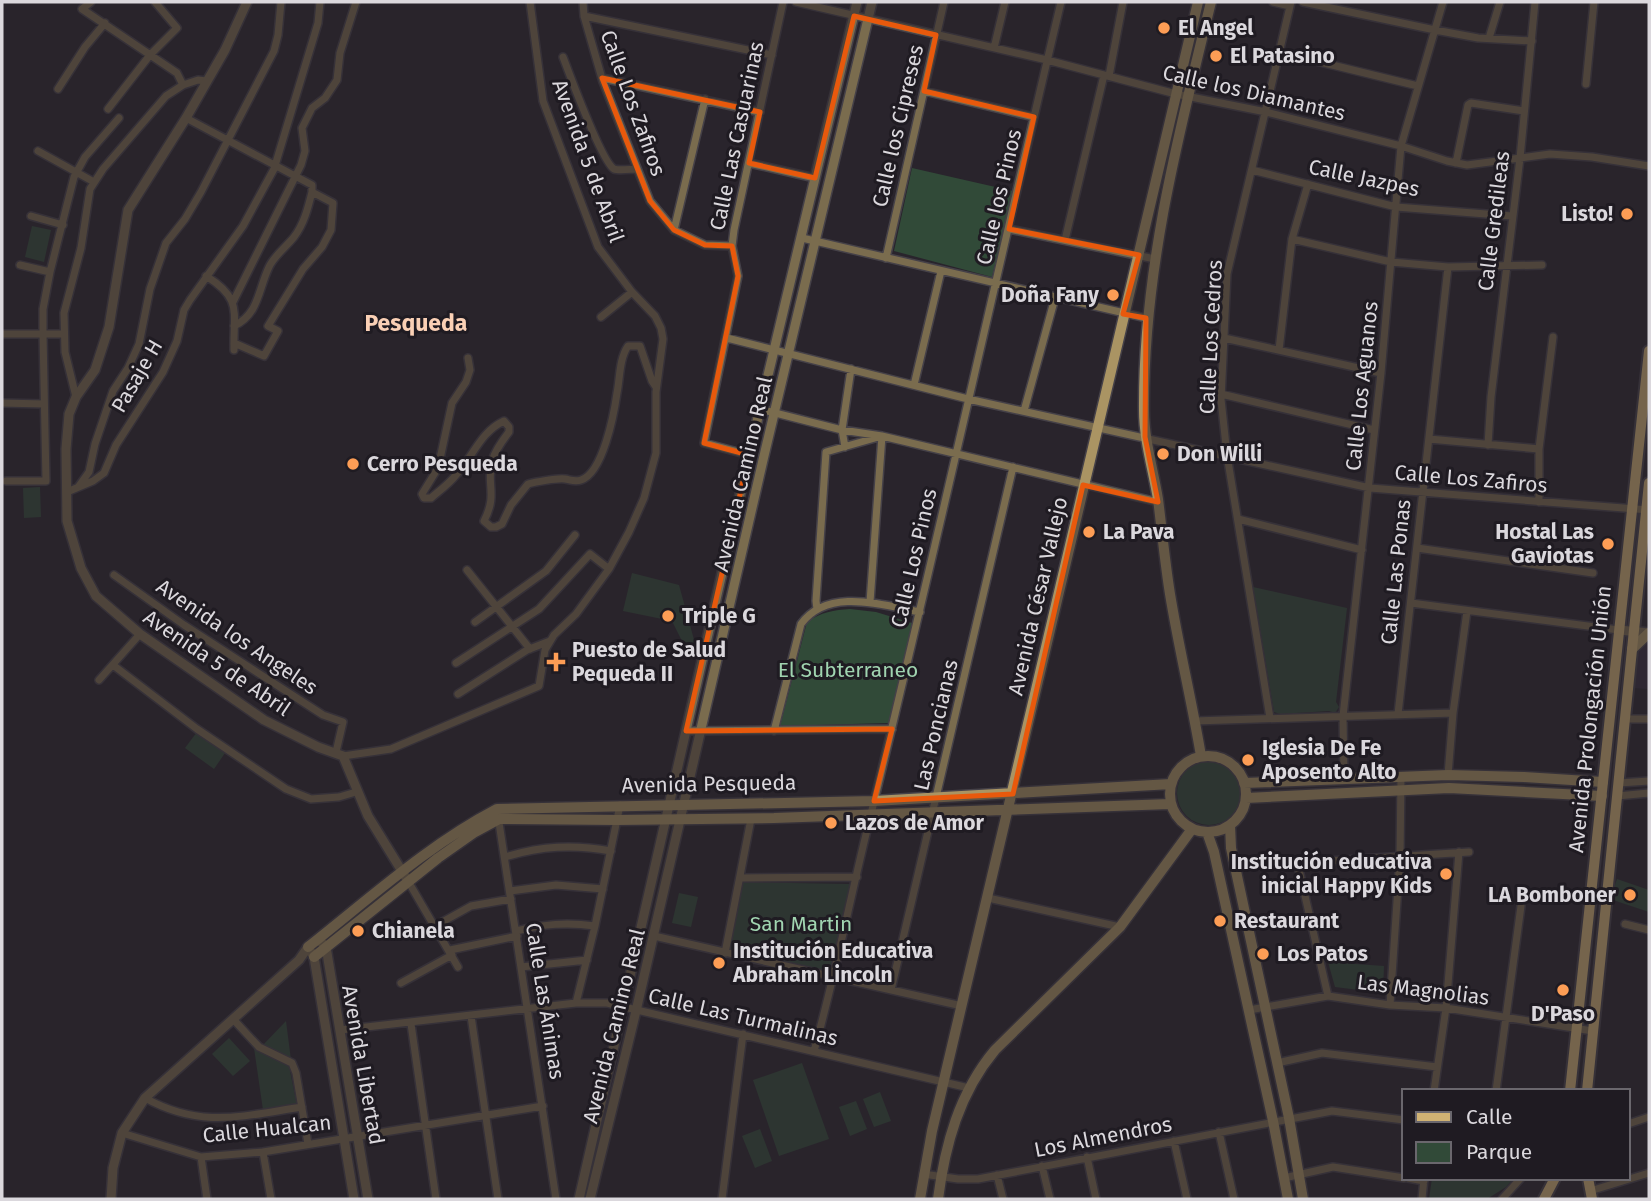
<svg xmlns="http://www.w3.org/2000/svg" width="1651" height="1201" viewBox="0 0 1651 1201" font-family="'Fira Sans',sans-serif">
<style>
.built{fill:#342c3a}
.green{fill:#314a38}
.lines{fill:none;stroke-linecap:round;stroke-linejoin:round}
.minor-casing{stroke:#454148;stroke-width:10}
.tertiary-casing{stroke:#454148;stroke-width:12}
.secondary-casing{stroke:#454148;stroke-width:13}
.primary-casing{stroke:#454148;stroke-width:14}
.minor{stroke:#7a6c4e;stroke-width:7}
.tertiary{stroke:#7a6c4e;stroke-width:9}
.secondary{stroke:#aa9463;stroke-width:10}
.primary{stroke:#d0b273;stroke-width:10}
.marked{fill:none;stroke:#e8590c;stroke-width:5;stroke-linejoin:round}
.poi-dot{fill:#fd9d55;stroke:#1f1b22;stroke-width:2.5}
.labels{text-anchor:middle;stroke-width:6;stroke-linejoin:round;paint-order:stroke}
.poi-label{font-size:21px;font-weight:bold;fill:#dbd8dd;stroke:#1f1b22;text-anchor:start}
.street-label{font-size:21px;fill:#dbd8dd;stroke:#1f1b22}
.park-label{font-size:21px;fill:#a0d4b0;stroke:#1f1b22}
.neighbourhood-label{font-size:23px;font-weight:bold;fill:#fad0b5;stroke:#1f1b22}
</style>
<rect width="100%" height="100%" fill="#29242c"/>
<path class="built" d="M1649 642V689L1633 688 1636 653Z"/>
<path class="green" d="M912 168 1013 191 992 277 894 251Z
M32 226 51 230 44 262 25 257Z
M40 487 41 517 24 518 23 488Z
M632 573 679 585 696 647 692 650 685 647 672 621 623 611Z
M1253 587 1347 608 1336 702 1339 707 1335 713 1329 711 1280 714 1274 712Z
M850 609 876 612 912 623 889 723 780 726 807 622C821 612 834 610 850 609Z
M197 732 225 753 214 769 185 748Z
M1177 793a32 32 0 1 1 64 0a32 32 0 1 1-64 0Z
M1617 879 1649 890V912L1610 899Z
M741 882 849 884 851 889 833 968 830 971 729 949Z
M679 893 698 897 691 927 672 923Z
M1328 962 1384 966 1383 993 1335 987Z
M286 1021 291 1060 262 1046Z
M229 1038 250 1061 233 1076 212 1054Z
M254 1048 289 1066 297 1105 263 1110Z
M802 1063 829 1139 779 1156 753 1080Z
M880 1092 891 1121 874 1127 863 1099Z
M856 1101 867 1129 850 1136 839 1107Z
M760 1129 772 1161 755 1168 742 1136Z
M1432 1178H1514L1506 1187 1487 1199H1429Z"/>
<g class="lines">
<g class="minor-casing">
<path id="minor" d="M91 2 82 9 177 73 183 85
M583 2 584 16 603 82 650 201 674 230 705 245 732 246
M796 2 1047 60 1176 94 1266 112 1401 146 1447 161 1467 165 1550 154 1592 157 1649 166
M1273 2 1290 6
M1303 2 1435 30 1478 38 1532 41
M584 16 772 55
M1489 38 1500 2
M994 48 1005 2
M1279 52 1418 86
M563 57C569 73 602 162 614 169 619 171 631 169 636 169
M1109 76 1123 2
M602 78 760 112
M1586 84 1594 2
M58 89 85 47 105 23
M924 91 1034 117
M108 109 150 55 177 28 155 2
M186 118 312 185V192L333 203 331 230 322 247 303 269 268 326 278 331 264 356 234 343
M38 151 94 182
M749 163 815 178
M1456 163 1468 105 1471 103 1524 111
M1252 170 1396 207 1512 216
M31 216 63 225
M1009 229 1155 259
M674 230 705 99
M802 238 1146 318
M1292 239 1391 262 1448 267 1542 265
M1065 240 1104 75
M886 258 944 2
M20 265 50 272
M206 276C243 299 233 312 234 350
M233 302 301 165 305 151 302 128 312 108 325 98 337 80 340 53 356 2
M601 317 632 292
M234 326C259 314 258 290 269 267 274 256 286 247 294 237 304 224 308 208 312 192
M2 334H63
M727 338 968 399 1370 488 1649 510
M1224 338 1381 373
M1279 350 1292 239 1308 184
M468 358 470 370 466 382 452 403 438 468 422 494 424 498H431C439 491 449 484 456 475 473 457 480 432 504 421L509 427V432C502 441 495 451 492 461 486 485 498 494 484 521L491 527H496L502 524 511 505 528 484C535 482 557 478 565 479 571 480 575 482 581 480 603 473 614 414 617 393 620 379 619 359 628 346H640L652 381 656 387
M914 385 941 271
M1221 394 1374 430
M76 397 65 352 64 313 81 248 90 189 103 169 166 96 183 85 198 80 206 81
M2 403 44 404
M760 409 842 430 882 436 1158 502
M1024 411 1055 298
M1429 439 1539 449
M1488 445 1491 397 1520 158 1535 2
M845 447 842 430 851 369
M749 455 704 443 738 276 732 246 734 230 783 2
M6 481H46L43 334V309L50 272 74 177 85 157 119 118
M79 486 89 472 95 444 113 391 128 368 139 344 150 289 166 243 185 219 201 192 274 51 278 35 281 2
M67 492 93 481 104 473 116 445 163 372 177 341 184 310 190 300 243 226 274 169 318 23 320 2
M1539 502V449L1553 337
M1238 519 1362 550
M1417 548 1593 573
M467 570 530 649
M114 575 184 625 323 715 343 722 336 752
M1411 603 1619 630
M817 609 816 601 826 452 882 436 870 602
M475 622 546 571 575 535
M456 663 539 609 590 554 609 569
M113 665 197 729 286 789 311 799 339 797 356 792
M99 680 140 634
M458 694 527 650 550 641
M1398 714 1448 267
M1270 718 1227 455 1221 399 1227 274 1291 2
M1625 719H1649
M1194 721 1453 713
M686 731 892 729
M774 731 801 624C828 587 882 605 920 612
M343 756 391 749 539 686 545 650 554 635 576 614 609 569 629 532 644 498 656 453V392L663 339 661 328 655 316 632 292 598 247 543 101 530 2
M1448 775 1453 713 1467 611
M1344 779 1343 716 1381 373 1401 146 1443 2
M1619 783 1649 781
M1617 796 1649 793
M498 816 556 1199
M505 857C541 846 573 844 611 851
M1297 861 1328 996
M1235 867 1469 852
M740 878 857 877
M408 881 458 967
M510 891 556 885 603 889
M988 898 1120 927
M1625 924 1649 930
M435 926 471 906 511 899
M516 931C544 924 567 922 595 926
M654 936 962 1006
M450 950 517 936
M725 953 751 819
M521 967 587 960
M401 983 452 955
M891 990 1013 467
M576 1003 595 926 620 805
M1390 1005 1400 857 1401 777
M1249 1010 1328 996 1390 1005 1446 1008 1593 1031
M471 1016 498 1199
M233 1019 259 1047 292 1063 296 1073 308 1144
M411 1024 436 1199
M340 1030 576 1003H607L969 1088
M814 1051C836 973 851 893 871 814 937 544 997 272 1061 2
M1277 1063 1322 1053 1437 1067
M1434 1091 1446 1008 1459 852
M1496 1091 1521 906
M145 1098C201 1129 242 1116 302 1107
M1628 1124 1649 1117
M1219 1132 1234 1199
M122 1133 201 1157 263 1152 543 1106
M1174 1141 1187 1199
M263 1152 271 1199
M201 1157 207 1199
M1087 1157 1096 1199
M1042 1166 1050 1199
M923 1174 958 1179H978L1332 1111 1404 1120
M997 1175 1003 1199
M1284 1178 1333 1167 1404 1178
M1408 1178 1424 1181
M1590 1191 1649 1173
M722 1199 743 1034
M1422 1199 1424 1178
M1502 1199 1521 1178"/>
</g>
<g class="tertiary-casing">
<path id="tertiary" d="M247 2 225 50 186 118 128 210 109 327 95 370 76 397 69 414 66 449 67 521 81 568 96 596 140 634 264 720 318 747 343 756 368 816 408 881
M1619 630 1649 633
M322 943 326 947 368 1199
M111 1199 113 1168 122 1133 145 1098 299 960 308 947 314 957 354 1199
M579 1199 749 455 857 2
M590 1199 636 1011 763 460 872 2"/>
</g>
<g class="secondary-casing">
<path id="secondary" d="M1632 649 1649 633
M1170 794a38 38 0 1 1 76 0a38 38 0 1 1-76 0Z
M1201 756C1192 702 1179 649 1170 594 1165 563 1162 531 1158 499 1153 469 1144 440 1144 410 1143 271 1178 136 1211 2
M1244 783 1448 775 1524 777 1603 782
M1246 798 1449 788 1602 796
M1230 825 1231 848 1289 1118 1303 1199
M1207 832 1214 852 1273 1121 1288 1199
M308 947C369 899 428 845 497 809L874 801 1171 784
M314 957 438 858 475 832 499 819 617 820 774 818 1170 804
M920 1199 932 1131 1198 2
M938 1199C945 1145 959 1093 995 1050L1120 927 1192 829"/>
</g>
<g class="primary-casing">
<path id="primary" d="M1570 1091 1649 351
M1587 1091 1649 483
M1588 1178 1592 1199
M1544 1199 1555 1178"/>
</g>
<use href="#minor" class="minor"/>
<use href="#tertiary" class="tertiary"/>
<use href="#secondary" class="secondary"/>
<use href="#primary" class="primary"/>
</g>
<path d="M0 0H1651V1201H0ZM854 16 936 35 924 91 1034 117 1009 229 1139 255 1123 314 1146 318 1145 437 1158 502 1083 485 1013 794 874 801 892 729 686 731 749 455 704 443 738 276 732 246 705 245 674 230 650 201 602 78 760 112 749 163 815 178Z" fill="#29242c" fill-opacity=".55" fill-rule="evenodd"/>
<path class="marked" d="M854 16 936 35 924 91 1034 117 1009 229 1139 255 1123 314 1146 318 1145 437 1158 502 1083 485 1013 794 874 801 892 729 686 731 749 455 704 443 738 276 732 246 705 245 674 230 650 201 602 78 760 112 749 163 815 178Z"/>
<g class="poi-dot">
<circle cx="1164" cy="28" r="7"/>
<circle cx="1216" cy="56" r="7"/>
<circle cx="1627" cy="214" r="7"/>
<circle cx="1113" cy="295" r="7"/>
<circle cx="1163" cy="454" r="7"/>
<circle cx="353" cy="464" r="7"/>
<circle cx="1089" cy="532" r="7"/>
<circle cx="1608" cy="544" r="7"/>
<circle cx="668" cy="616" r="7"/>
<path d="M552.5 651.5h7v7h7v7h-7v7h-7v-7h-7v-7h7z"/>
<circle cx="1248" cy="760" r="7"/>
<circle cx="831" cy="823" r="7"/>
<circle cx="1446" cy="874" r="7"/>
<circle cx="1630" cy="895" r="7"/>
<circle cx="1220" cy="921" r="7"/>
<circle cx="358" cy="931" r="7"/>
<circle cx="1263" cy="954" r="7"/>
<circle cx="719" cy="963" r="7"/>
<circle cx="1563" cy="990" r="7"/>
</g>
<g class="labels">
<g class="poi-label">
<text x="1178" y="35">El Angel</text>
<text x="1230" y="63">El Patasino</text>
<text x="1613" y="221" text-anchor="end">Listo!</text>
<text x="1099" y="302" text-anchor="end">Doña Fany</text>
<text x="1177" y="461">Don Willi</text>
<text x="367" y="471">Cerro Pesqueda</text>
<text x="1103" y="539">La Pava</text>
<text x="1594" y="539" text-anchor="end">Hostal Las<tspan x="1594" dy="24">Gaviotas</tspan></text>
<text x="682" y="623">Triple G</text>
<text x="572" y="657">Puesto de Salud<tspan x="572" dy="24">Pequeda II</tspan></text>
<text x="1262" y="755">Iglesia De Fe<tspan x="1262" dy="24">Aposento Alto</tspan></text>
<text x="845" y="830">Lazos de Amor</text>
<text x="1432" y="869" text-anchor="end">Institución educativa<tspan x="1432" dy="24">inicial Happy Kids</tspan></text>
<text x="1616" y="902" text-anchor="end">LA Bomboner</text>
<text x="1234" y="928">Restaurant</text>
<text x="372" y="938">Chianela</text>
<text x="733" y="958">Institución Educativa<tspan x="733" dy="24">Abraham Lincoln</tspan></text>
<text x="1277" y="961">Los Patos</text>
<text x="1563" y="1021" text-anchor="middle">D'Paso</text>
</g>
<g class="street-label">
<text transform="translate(1254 93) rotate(13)" y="7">Calle los Diamantes</text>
<text transform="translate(633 103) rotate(70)" y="7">Calle Los Zafiros</text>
<text transform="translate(898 126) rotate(-77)" y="7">Calle los Cipreses</text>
<text transform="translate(737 136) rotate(-78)" y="7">Calle Las Casuarinas</text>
<text transform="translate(588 161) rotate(70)" y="7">Avenida 5 de Abril</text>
<text transform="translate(1364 178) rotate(12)" y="7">Calle Jazpes</text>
<text transform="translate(999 197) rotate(-77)" y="7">Calle los Pinos</text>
<text transform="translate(1494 221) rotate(-83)" y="7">Calle Gredileas</text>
<text transform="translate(1211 337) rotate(-87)" y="7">Calle Los Cedros</text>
<text transform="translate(137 376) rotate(-60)" y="7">Pasaje H</text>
<text transform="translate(1362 386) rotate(-84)" y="7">Calle Los Aguanos</text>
<text transform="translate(743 474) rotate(-77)" y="7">Avenida Camino Real</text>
<text transform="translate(1471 479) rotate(5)" y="7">Calle Los Zafiros</text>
<text transform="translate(914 558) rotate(-77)" y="7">Calle Los Pinos</text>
<text transform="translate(1396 572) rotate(-84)" y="7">Calle Las Ponas</text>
<text transform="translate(1038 596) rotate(-77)" y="7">Avenida César Vallejo</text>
<text transform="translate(237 637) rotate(34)" y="7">Avenida los Angeles</text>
<text transform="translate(217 663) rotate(34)" y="7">Avenida 5 de Abril</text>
<text transform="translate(1590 719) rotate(-84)" y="7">Avenida Prolongación Unión</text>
<text transform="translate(936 725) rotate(-77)" y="7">Las Poncianas</text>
<text transform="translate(709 784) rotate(-1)" y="7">Avenida Pesqueda</text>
<text transform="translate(1423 990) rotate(7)" y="7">Las Magnolias</text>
<text transform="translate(545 1001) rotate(81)" y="7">Calle Las Ánimas</text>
<text transform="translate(743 1017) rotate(13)" y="7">Calle Las Turmalinas</text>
<text transform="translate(614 1026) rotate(-76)" y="7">Avenida Camino Real</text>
<text transform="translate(363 1065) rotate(80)" y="7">Avenida Libertad</text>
<text transform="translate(267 1129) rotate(-6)" y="7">Calle Hualcan</text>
<text transform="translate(1103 1137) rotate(-11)" y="7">Los Almendros</text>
</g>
<g class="park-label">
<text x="848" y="677">El Subterraneo</text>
<text x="801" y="931">San Martin</text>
</g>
<g class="neighbourhood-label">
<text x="416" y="331">Pesqueda</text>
</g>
</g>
<rect width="1651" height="1201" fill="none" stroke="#dbd8dd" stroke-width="7"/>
<rect x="1402" y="1089" width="228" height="91" fill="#1f1b22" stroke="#6a676d" stroke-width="2"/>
<rect x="1416" y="1112" width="35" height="10" fill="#d0b273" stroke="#6a676d" stroke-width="2"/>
<text x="1466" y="1124" font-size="21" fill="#dbd8dd">Calle</text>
<rect x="1416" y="1142" width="35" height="21" fill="#314a38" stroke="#6a676d" stroke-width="2"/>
<text x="1466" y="1159" font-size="21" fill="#dbd8dd">Parque</text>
</svg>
